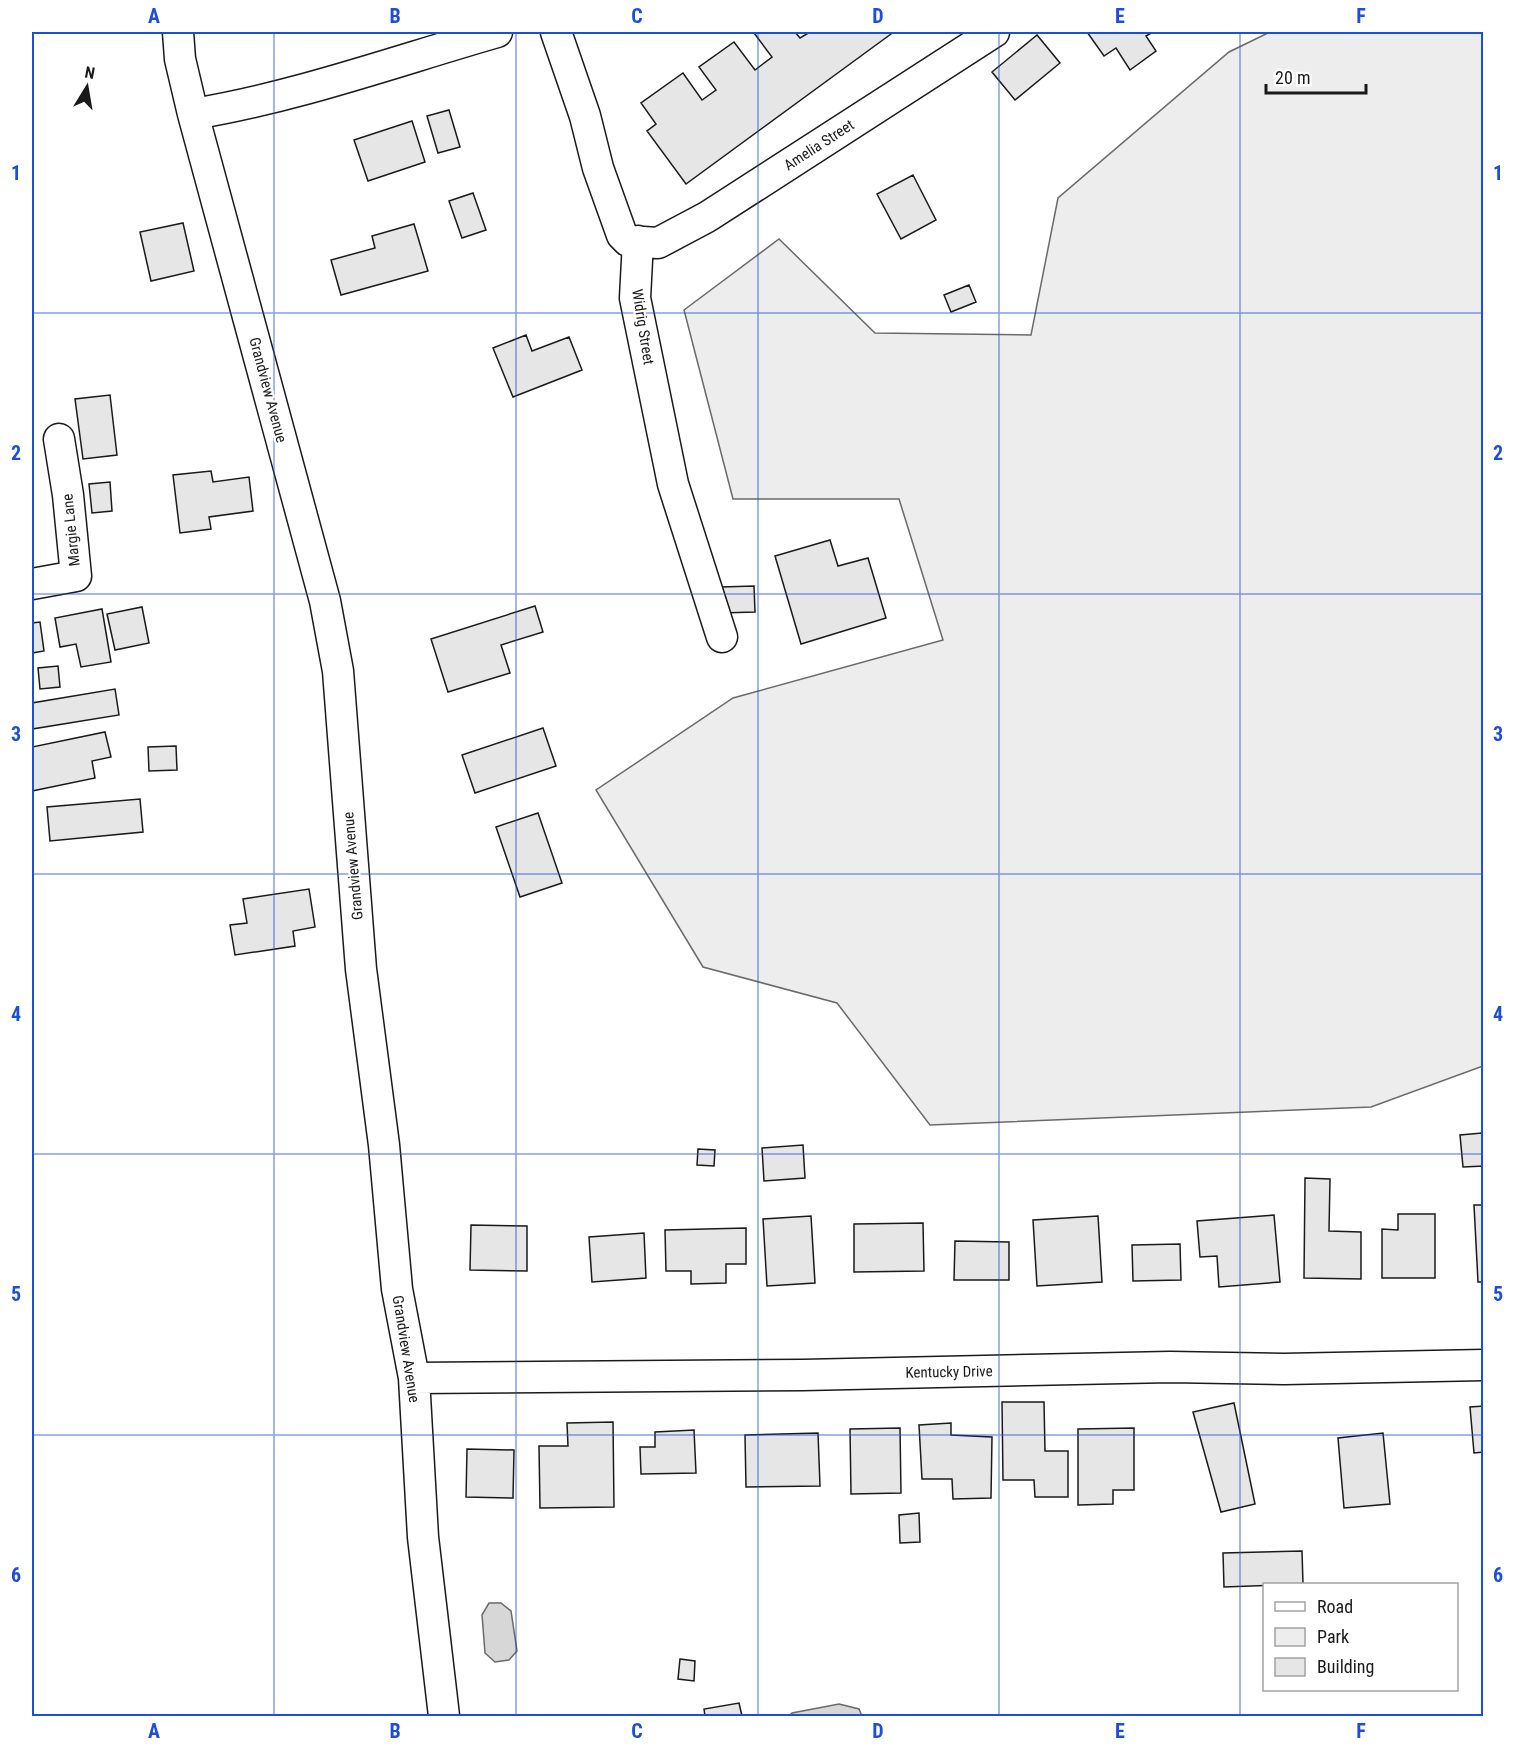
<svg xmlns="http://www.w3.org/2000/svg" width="1515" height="1748" viewBox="0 0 1515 1748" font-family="'Roboto Condensed',sans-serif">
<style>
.green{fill:#ededed;stroke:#6a6a6a;stroke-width:1.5}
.water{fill:#d7d7d7;stroke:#6a6a6a;stroke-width:1.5}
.building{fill:#e6e6e6;stroke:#1a1a1a;stroke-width:1.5}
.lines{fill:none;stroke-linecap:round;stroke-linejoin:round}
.street-casing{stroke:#1a1a1a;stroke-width:33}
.street{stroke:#fff;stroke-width:30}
.grid{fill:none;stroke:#1d4ed8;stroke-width:1.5;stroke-opacity:0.55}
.labels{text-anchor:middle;stroke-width:4.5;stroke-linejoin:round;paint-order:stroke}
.street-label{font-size:15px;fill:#1a1a1a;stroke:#fff}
.neatline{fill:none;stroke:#1d4ed8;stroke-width:2}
.grid-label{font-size:20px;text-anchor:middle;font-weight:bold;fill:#1d4ed8}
</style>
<rect width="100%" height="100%" fill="#fff"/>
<path class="green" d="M1270 32H1483V1066L1371 1107 930 1125 837 1003 703 967 596 790 733 698 943 640 899 499H733L684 310 779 239 875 333 1031 335 1058 198 1229 52Z"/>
<path class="water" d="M489 1603H501L511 1611 517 1651 509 1660 495 1662 485 1653 482 1615Z
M839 1704 859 1709 862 1716H789L792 1713Z"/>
<path class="building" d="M756 32H795L800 38 810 32H889L891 34 686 184 647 131 656 124 641 103 683 73 702 100 716 90 699 67 734 42 755 70 772 57 754 33Z
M1087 32H1153L1146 36 1156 51 1130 70 1116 48 1104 56Z
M1037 35 1060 63 1015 100 992 72Z
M449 110 460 147 438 153 427 116Z
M412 121 425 162 368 181 354 140Z
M913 175 936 220 901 239 877 194Z
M473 193 486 230 462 238 449 201Z
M183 223 194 271 151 281 140 232Z
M414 224 428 271 341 295 331 260 375 248 372 236Z
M969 285 976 302 951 312 944 295Z
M526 335 532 351 569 337 582 370 513 397 493 348Z
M110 395 117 455 83 459 75 399Z
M211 471 213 482 249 477 253 511 209 517 211 529 180 533 173 475Z
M110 482 112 511 92 513 89 484Z
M830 540 838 566 868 558 886 618 801 644 775 556Z
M754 586 755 612 721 613V587Z
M535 606 543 632 501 645 510 673 448 692 431 639Z
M142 607 149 643 115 650 107 614Z
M102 609 111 662 81 667 76 644 60 647 55 618Z
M40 622 44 651 32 653V623Z
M58 666 60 687 40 689 38 668Z
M115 689 119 715 32 729V703Z
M543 728 556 766 475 793 462 755Z
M105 732 111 757 92 761 95 778 32 791V747Z
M176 746 177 770 149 771 148 747Z
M140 799 143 832 50 841 47 807Z
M538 813 562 883 520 897 496 827Z
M309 889 315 927 293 931 295 946 235 955 230 925 247 923 243 899Z
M1482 1133 1484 1166 1463 1167 1460 1135Z
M803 1145 805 1178 764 1181 762 1148Z
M698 1149 715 1150 714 1166 697 1165Z
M1305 1178 1330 1179 1329 1231 1361 1232V1279L1304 1278Z
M1474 1205H1484V1282H1478Z
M1398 1214H1435V1278H1382V1229L1398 1230Z
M1274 1215 1280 1282 1219 1287 1217 1256 1200 1257 1197 1221Z
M811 1216 815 1283 767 1286 763 1219Z
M1098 1216 1102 1282 1037 1286 1033 1220Z
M923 1223 924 1271 854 1272V1224Z
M471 1225 527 1226V1271L470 1270Z
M746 1228V1264H726V1283L691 1284V1271H666L665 1230Z
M644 1233 646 1278 592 1282 589 1237Z
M955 1241 1009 1242V1280H954Z
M1180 1244 1181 1280 1133 1281 1132 1245Z
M1002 1402H1044L1045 1451H1068V1497H1035L1034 1480H1003Z
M1234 1403 1255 1504 1221 1512 1193 1412Z
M1484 1406V1452L1474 1453 1470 1407Z
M613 1422 614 1507 540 1508 539 1446H568L567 1423Z
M951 1423V1435L992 1437 991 1498 953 1499 952 1479H922L919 1425Z
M900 1428 901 1493 851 1494 850 1429Z
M1134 1428V1490H1113V1504L1078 1505V1429Z
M694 1430 696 1473 641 1474 640 1447H655V1432Z
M818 1433 820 1486 746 1487 745 1435Z
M1383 1433 1390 1504 1344 1508 1338 1438Z
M467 1449 514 1450 513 1498 466 1497Z
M919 1513 920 1542 900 1543 899 1515Z
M1302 1551 1303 1584 1224 1587 1223 1553Z
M680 1659 695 1661 694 1681 678 1679Z
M739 1703 742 1716H705L704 1709Z"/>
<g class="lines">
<g class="street-casing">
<path id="street" d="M178 32 180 59 193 114 325 601 338 671 361 969 384 1145 397 1289 414 1378 423 1537 444 1716
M556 32 585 116 598 168 622 235 628 241 658 243 707 217 994 32
M193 114C296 97 396 61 497 32
M638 241 635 298 673 484 722 637
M32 584 76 576 68 495 59 439
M414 1378 803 1375 1170 1367 1284 1369 1484 1365"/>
</g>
<use href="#street" class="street"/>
</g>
<path class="grid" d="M274 32V1716M516 32V1716M758 32V1716M999 32V1716M1240 32V1716M32 313H1484M32 594H1484M32 874H1484M32 1154H1484M32 1435H1484"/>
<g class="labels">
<g class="street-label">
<text transform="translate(819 145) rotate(-33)" y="5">Amelia Street</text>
<text transform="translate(643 327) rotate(81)" y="5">Widrig Street</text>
<text transform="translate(268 390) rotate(75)" y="5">Grandview Avenue</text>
<text transform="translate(71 530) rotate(-96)" y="5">Margie Lane</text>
<text transform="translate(353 866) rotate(-95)" y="5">Grandview Avenue</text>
<text transform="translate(406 1349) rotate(81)" y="5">Grandview Avenue</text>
<text transform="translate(949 1372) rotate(-1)" y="5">Kentucky Drive</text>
</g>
</g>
<rect width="1515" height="1748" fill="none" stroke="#ffffff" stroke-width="66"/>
<rect x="1263" y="1583" width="195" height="108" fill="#ffffff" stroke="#a3a3a3" stroke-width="1.5"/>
<rect x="1275" y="1602" width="30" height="9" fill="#ffffff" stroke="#a3a3a3" stroke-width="1.5"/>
<text x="1317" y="1613" font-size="18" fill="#1a1a1a">Road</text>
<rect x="1275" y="1628" width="30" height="18" fill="#ededed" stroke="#a3a3a3" stroke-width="1.5"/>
<text x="1317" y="1643" font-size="18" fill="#1a1a1a">Park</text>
<rect x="1275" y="1658" width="30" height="18" fill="#e6e6e6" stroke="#a3a3a3" stroke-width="1.5"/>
<text x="1317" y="1673" font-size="18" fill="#1a1a1a">Building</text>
<g transform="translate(87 87) rotate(11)" stroke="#ffffff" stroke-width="4.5" paint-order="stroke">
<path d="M0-4.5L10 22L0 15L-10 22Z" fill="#1a1a1a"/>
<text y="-9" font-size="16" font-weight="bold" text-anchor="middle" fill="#1a1a1a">N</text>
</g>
<path d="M1266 84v9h100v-9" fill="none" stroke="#1a1a1a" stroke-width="3"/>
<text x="1275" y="84" font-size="18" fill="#1a1a1a" stroke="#ffffff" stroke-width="4.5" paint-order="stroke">20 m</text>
<rect x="33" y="33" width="1449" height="1682" class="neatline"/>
<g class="grid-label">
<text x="154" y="23">A</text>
<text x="395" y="23">B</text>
<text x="637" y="23">C</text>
<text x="878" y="23">D</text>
<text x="1120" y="23">E</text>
<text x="1361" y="23">F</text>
<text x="16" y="180">1</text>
<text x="1498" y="180">1</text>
<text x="16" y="460">2</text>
<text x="1498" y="460">2</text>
<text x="16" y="741">3</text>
<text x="1498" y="741">3</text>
<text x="16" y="1021">4</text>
<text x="1498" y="1021">4</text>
<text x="16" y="1301">5</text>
<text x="1498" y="1301">5</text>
<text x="16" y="1582">6</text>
<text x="1498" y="1582">6</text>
<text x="154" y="1738">A</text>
<text x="395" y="1738">B</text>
<text x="637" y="1738">C</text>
<text x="878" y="1738">D</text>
<text x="1120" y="1738">E</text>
<text x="1361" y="1738">F</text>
</g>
</svg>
